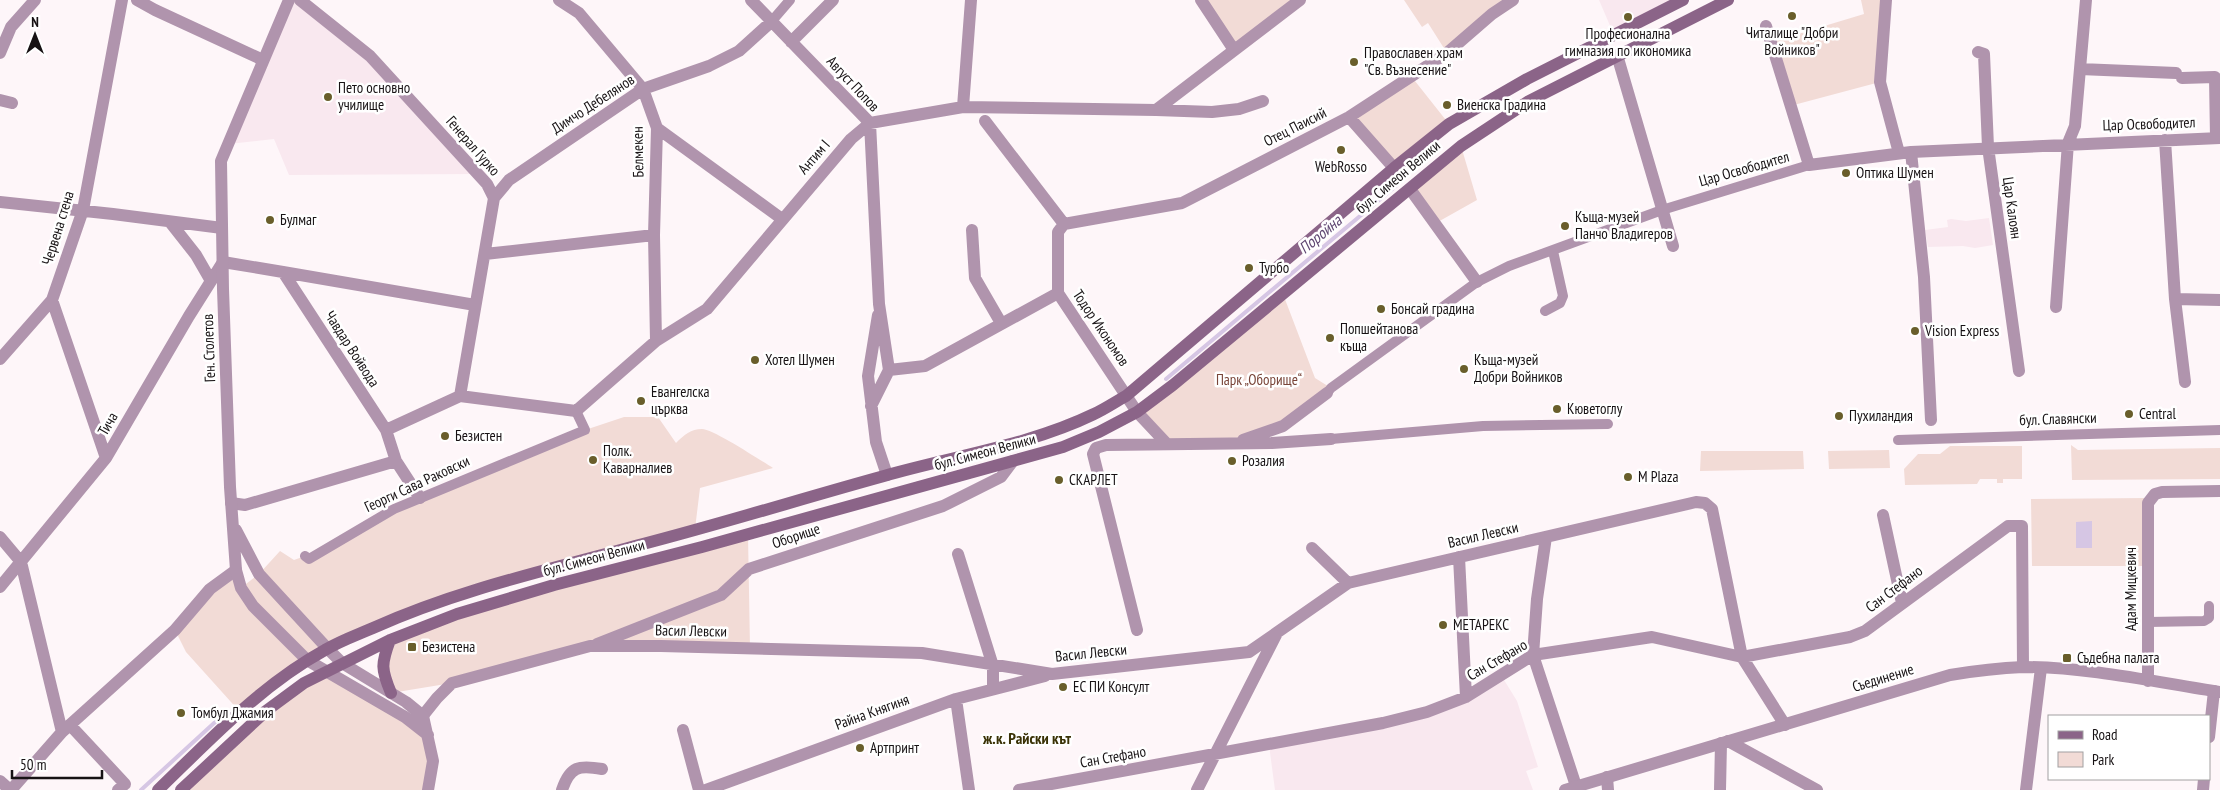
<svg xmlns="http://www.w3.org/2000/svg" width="2220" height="790" viewBox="0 0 2220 790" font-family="'PT Sans Narrow',sans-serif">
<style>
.built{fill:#f9e8ef}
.green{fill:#f2dbd6}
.water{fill:#d6c6e4}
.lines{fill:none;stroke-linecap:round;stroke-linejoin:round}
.stream{stroke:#d6c6e4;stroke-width:4}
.pedestrian{stroke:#b094ad;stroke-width:10}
.minor{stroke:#b094ad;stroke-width:12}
.tertiary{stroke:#b094ad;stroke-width:12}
.secondary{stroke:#8b6488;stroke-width:12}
.poi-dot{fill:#695e2b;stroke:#fff;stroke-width:2}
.labels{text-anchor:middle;stroke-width:5;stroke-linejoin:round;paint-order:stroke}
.poi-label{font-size:15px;fill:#171214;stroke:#fff;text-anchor:start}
.street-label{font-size:15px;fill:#171214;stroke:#fff}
.park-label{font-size:15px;fill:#794539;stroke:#fff}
.water-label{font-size:16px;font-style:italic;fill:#5e4671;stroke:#fff}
.neighbourhood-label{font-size:16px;font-weight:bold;fill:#3a3206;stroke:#fff}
</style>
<rect width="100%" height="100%" fill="#fef6f9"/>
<path class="built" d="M289 0H300L370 56 478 174 289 175 274 139 229 144Z
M1599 0H1683L1614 35Z
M1989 218 1993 245 1975 248 1963 246 1928 247 1925 230 1948 227 1947 220 1951 219 1966 221Z
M1501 675 1517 701 1538 767 1526 771 1533 790H1275L1269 745 1466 697Z"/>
<path class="green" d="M1201 0H1300L1234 50Z
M1404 0H1513L1447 53 1428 23 1422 27Z
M1861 0H1886L1880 82 1790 106 1771 42 1864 14Z
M1411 76 1449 124 1394 168 1349 117Z
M1461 146 1477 200 1436 223 1410 189Z
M1283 294 1315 378 1331 388 1312 406 1234 443 1167 444 1137 412Z
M624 417H658L676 443C684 435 691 429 702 429 713 429 760 460 773 468L700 488 695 529 549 567 327 648 240 712 186 652 175 630 236 570 242 587 259 574 280 551 294 560 305 556 394 509 585 430Z
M2071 445 2078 450 2220 448V479L2072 480Z
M1950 446H2022V479H2003V483H1997V479H1980L1977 484 1905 485 1904 469 1918 454H1940Z
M1889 450 1890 468 1829 469 1828 451Z
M1701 451H1803L1804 469 1700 471Z
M2146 498 2148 566H2032L2031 499Z
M748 535 750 648 590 646 452 683 391 693 385 678 390 640 457 614Z
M324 671 428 735V790H181L266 711Z"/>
<path class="water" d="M2092 521V548H2076V522Z"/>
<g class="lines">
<path class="stream" d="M1166 379 1397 185
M141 790 225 713"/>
<path class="pedestrian" d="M771 22 790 0
M1545 311 1560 303 1563 296 1553 251
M1327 393 1331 388 1477 282 1509 266 1662 210 1809 165
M1331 439 1483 426 1608 424
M1898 440 2220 430
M305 556 309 559 394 509 585 430 576 411
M2148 622 2204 621 2209 618V606"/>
<path class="minor" d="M137 0 155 10 263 60
M300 0 370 56 487 184 494 198 460 396
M559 0 579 13 643 89 657 128 654 235 656 341
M751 0 870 123 879 304 889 370
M1201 0 1234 50
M1886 0 1880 82 1899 153
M1766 26 1809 165 1911 152 2220 138
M791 42 833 0
M1978 52 1984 54 1988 147 2019 371
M0 53 11 27 35 0
M1617 55 1673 246
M2080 69 2176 73
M2182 78 2215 77 2216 138
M0 100 12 103
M963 107 971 0
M1156 110 1300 0
M1349 117 1394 168
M985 121 1064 224 1058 232V293L1137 412 1167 444
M657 128 782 219
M2165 140 2175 299 2185 382
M1911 152 1924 277 1931 420
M1410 189 1477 282
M494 198 509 180 643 89 709 66 739 51 771 22
M0 202 113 214 222 228
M170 222 196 255 211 281
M1064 224 1182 203 1349 117 1447 53 1492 14 1513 0
M972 230 975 278 1001 323
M485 254 654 235
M283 272 475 305
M2175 299 2220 300
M2056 307 2068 143 2075 126 2086 0
M878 315 868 376 876 442 887 475
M0 359 52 300
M871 406 889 370 925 366 1058 293
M386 430 460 396 576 411 656 341 707 309 851 139 870 123 963 107 1156 110 1212 112 1239 109 1263 101
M1243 440 1283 426 1327 393
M106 458 52 300 83 210 122 0
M231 503 245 505 396 461
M1883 515 1902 603
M0 537 21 562 62 732
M1546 537 1537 599 1533 655 1576 786
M1312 548 1348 583
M958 554 993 666V689
M1459 557 1466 697
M0 587 106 458 189 316 223 262 283 272 386 430 396 461 420 498
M1137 630 1093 454 1096 448 1106 445 1272 443 1331 439
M597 644 721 595 749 569 943 506 1001 477 1013 461
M956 699 969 790
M417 723 437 698 452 683 590 646H661L922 653 1052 674 1249 652 1348 583 1696 502 1705 503 1712 509 1742 657 1785 725
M70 725 125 784 118 790
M683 730 699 790
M2209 737 2214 691
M1728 741 1817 790
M1607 777 1608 790
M0 781 10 790
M11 790 62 732 175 630 210 589 236 570
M562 790C570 766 579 765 602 769
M706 790 956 699 1045 676
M1019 790 1383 723 1427 712 1466 697 1533 655 1652 637 1742 657 1850 637 1865 631 2008 526H2022L2023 667
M1197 790 1277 633
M1720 790 1721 743
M2026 790 2041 668
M2203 790 2204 779"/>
<path class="tertiary" d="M289 0 221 161 223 289 230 487 236 570 241 588 253 606 307 660 405 717 428 735
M236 530 259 574 327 648 342 663 406 702 423 716 433 761 428 790
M2148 681V503L2155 494 2162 492 2220 491
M1565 790 1950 675C1974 671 1998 668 2023 667 2088 667 2155 682 2220 692"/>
<path class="secondary" d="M390 640C381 664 381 669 391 693
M158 790C210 740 261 685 325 650 340 641 357 635 373 628 460 589 552 569 643 544 724 523 804 498 884 476 953 456 1028 446 1094 414 1105 409 1115 402 1126 396L1394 168 1449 124 1527 79 1683 0
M181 790 266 711 304 683 390 640 457 614 554 585 702 547 1063 447 1099 432 1137 412 1173 385 1461 146 1529 101 1728 0"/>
</g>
<g class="poi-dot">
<circle cx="1792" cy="16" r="5"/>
<circle cx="1628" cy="17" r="5"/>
<circle cx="1354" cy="62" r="5"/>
<circle cx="328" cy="97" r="5"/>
<circle cx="1447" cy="105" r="5"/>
<circle cx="1341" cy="150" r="5"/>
<circle cx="1846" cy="173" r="5"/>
<circle cx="270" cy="220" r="5"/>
<circle cx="1565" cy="226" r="5"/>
<circle cx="1249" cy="268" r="5"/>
<circle cx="1381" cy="309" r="5"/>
<circle cx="1915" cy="331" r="5"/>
<circle cx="1330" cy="338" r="5"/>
<circle cx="755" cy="360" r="5"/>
<circle cx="1464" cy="369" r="5"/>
<circle cx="641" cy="401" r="5"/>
<circle cx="1557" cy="409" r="5"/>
<circle cx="2129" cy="414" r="5"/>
<circle cx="1839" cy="416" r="5"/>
<circle cx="445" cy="436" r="5"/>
<circle cx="593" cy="460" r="5"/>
<circle cx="1232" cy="461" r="5"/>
<circle cx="1628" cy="477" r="5"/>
<circle cx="1059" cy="480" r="5"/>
<circle cx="1443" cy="625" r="5"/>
<rect x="407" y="642" width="10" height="10" rx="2.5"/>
<rect x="2062" y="653" width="10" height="10" rx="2.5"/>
<circle cx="1063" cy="687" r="5"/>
<circle cx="181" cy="713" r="5"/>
<circle cx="860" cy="748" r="5"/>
</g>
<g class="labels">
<g class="poi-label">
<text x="1792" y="38" text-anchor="middle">Читалище "Добри<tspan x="1792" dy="17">Войников"</tspan></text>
<text x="1628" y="39" text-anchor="middle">Професионална<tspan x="1628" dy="17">гимназия по икономика</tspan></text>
<text x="1364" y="58">Православен храм<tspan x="1364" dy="17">"Св. Възнесение"</tspan></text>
<text x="338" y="93">Пето основно<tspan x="338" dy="17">училище</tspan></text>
<text x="1457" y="110">Виенска Градина</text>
<text x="1341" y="172" text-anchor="middle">WebRosso</text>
<text x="1856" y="178">Оптика Шумен</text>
<text x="1575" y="222">Къща-музей<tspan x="1575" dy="17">Панчо Владигеров</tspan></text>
<text x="280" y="225">Булмаг</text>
<text x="1259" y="273">Турбо</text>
<text x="1391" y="314">Бонсай градина</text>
<text x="1340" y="334">Попшейтанова<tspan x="1340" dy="17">къща</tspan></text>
<text x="1925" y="336">Vision Express</text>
<text x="765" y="365">Хотел Шумен</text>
<text x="1474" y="365">Къща-музей<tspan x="1474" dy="17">Добри Войников</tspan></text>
<text x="651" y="397">Евангелска<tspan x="651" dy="17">църква</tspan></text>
<text x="1567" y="414">Кюветоглу</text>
<text x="2139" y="419">Central</text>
<text x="1849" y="421">Пухиландия</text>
<text x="455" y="441">Безистен</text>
<text x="603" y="456">Полк.<tspan x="603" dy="17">Каварналиев</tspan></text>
<text x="1242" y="466">Розалия</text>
<text x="1638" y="482">M Plaza</text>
<text x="1069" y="485">СКАРЛЕТ</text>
<text x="1453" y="630">МЕТАРЕКС</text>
<text x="422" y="652">Безистена</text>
<text x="2077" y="663">Съдебна палата</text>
<text x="1073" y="692">ЕС ПИ Консулт</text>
<text x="191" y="718">Томбул Джамия</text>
<text x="870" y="753">Артпринт</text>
</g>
<g class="street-label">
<text transform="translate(853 84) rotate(47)" y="5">Август Попов</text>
<text transform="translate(593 104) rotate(-33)" y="5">Димчо Дебелянов</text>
<text transform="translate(2149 124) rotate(-2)" y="5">Цар Освободител</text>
<text transform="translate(1295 127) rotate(-27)" y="5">Отец Паисий</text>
<text transform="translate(473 146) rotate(49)" y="5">Генерал Гурко</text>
<text transform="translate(638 152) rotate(-91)" y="5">Белмекен</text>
<text transform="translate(814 157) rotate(-49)" y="5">Антим I</text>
<text transform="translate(1744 169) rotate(-16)" y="5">Цар Освободител</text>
<text transform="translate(1398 177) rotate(-40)" y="5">бул. Симеон Велики</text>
<text transform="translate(2012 208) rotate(82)" y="5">Цар Калоян</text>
<text transform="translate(58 228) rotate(-73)" y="5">Червена стена</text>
<text transform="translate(1101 328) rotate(56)" y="5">Тодор Икономов</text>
<text transform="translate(209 348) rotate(-92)" y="5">Ген. Столетов</text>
<text transform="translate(352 349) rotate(57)" y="5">Чавдар Войвода</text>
<text transform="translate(2058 419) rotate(-2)" y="5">бул. Славянски</text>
<text transform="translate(108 424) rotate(-60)" y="5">Тича</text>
<text transform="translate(985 452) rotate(-15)" y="5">бул. Симеон Велики</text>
<text transform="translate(417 484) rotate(-25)" y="5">Георги Сава Раковски</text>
<text transform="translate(1483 535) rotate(-13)" y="5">Васил Левски</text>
<text transform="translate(796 536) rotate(-19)" y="5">Оборище</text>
<text transform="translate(594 558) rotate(-15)" y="5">бул. Симеон Велики</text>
<text transform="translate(1894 589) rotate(-37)" y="5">Сан Стефано</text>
<text transform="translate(2131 589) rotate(-90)" y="5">Адам Мицкевич</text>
<text transform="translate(691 631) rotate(1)" y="5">Васил Левски</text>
<text transform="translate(1091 653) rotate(-6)" y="5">Васил Левски</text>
<text transform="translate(1497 660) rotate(-30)" y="5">Сан Стефано</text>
<text transform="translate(1883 678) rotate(-17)" y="5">Съединение</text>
<text transform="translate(872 712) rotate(-20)" y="5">Райна Княгиня</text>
<text transform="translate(1113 757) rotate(-10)" y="5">Сан Стефано</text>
</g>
<g class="park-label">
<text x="1259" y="385">Парк „Оборище“</text>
</g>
<g class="water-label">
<text transform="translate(1320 234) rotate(-40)" y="6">Поройна</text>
</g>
<g class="neighbourhood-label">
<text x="1027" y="744">ж.к. Райски кът</text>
</g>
</g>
<rect x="2048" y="715" width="162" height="65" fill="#ffffff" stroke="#a2a0a1"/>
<rect x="2058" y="731" width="25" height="8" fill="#8b6488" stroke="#a2a0a1"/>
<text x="2092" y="740" font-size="15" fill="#171214">Road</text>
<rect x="2058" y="752" width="25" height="15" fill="#f2dbd6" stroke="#a2a0a1"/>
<text x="2092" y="765" font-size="15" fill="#171214">Park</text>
<g transform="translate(35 35)" stroke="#ffffff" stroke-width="4" paint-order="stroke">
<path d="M0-4L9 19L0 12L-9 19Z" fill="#171214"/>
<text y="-8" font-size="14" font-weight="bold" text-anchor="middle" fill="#171214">N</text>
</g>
<path d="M12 770v8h90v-8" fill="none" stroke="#171214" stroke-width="2.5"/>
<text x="20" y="770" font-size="15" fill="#171214" stroke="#ffffff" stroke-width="4" paint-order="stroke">50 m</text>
</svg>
